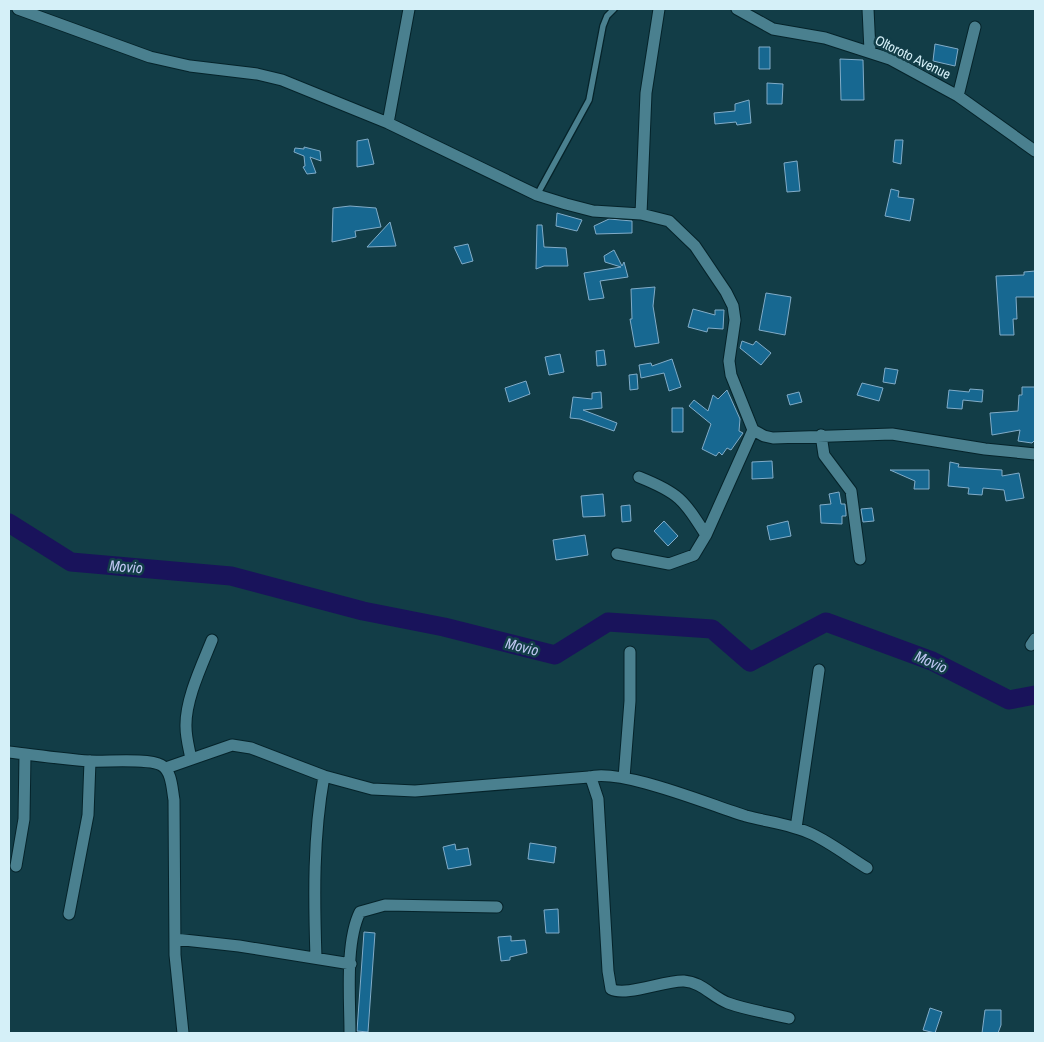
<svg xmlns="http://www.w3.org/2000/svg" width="1044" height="1042" viewBox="0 0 1044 1042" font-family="'Archivo Narrow',sans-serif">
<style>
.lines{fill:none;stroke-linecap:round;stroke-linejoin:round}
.river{stroke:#19135b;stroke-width:19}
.building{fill:#176891;stroke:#81acc8}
.service-casing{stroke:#05232a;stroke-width:8}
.minor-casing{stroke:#05232a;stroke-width:13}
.service{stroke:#4a808f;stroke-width:5.5}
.minor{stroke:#4a808f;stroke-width:11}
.labels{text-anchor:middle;stroke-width:5;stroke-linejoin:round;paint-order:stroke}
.street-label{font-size:14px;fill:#d5f0f8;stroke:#123d47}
.water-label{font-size:15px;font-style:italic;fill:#bec6f1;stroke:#123d47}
</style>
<rect width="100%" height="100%" fill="#123d47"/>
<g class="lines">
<path class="river" d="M9 523 71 562 231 576 363 611 444 627 555 655 608 622 712 629 750 662 826 622 932 661 1009 700 1035 695"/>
</g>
<path class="building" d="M935 44 958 49 955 66 933 61Z
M759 47H770V69H759Z
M840 59 863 60 864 100H841Z
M767 83 783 84 782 104H767Z
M749 100 751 123 737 125 736 122 715 124 714 113 735 111V104Z
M368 139 374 164 357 167V141Z
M895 140H903L901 164 893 162Z
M304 147 320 151 321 161 310 157 316 173 307 174 303 167 305 166 304 156 294 152 295 148 304 149Z
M797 161 800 191 787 192 784 163Z
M891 189 899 191 898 197 914 199 910 221 885 216Z
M350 206 376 208 381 227 355 231 356 237 332 242 333 208Z
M557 213 582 220 577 231 556 226Z
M609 219 632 221V233L596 234 594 226Z
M390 222 396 246 367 247Z
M537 225H542L544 247 566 248 568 266H544L536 269Z
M468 244 473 261 462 264 454 247Z
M614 250 622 266 624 262 628 277 600 281 604 298 589 300 584 273 621 267 605 262 604 256Z
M1035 271V297H1016L1017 319H1013L1014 335H1000L996 276 1024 275V272Z
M655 287 653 306 659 343 635 347 630 319H632L631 289Z
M766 293 791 297 785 335 759 330Z
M693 309 715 315V310H724L723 329 708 328 707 332 688 327Z
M742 341 753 345 756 341 771 353 761 365 740 348Z
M604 350 606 365 597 366 596 351Z
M560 354 564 372 549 375 545 357Z
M672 359 681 387 669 391 664 373 641 378 639 365 651 363 652 366Z
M885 368 898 370 895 384 883 382Z
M637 374 638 389 630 390 629 375Z
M526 381 530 394 509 402 505 388Z
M862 383 883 388 879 401 857 395Z
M1022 387H1035V440L1032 443 1018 441 1020 430 992 435 990 413 1018 411 1019 395H1022Z
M970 389 983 390 982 402 963 400 962 409 947 408 949 390 969 392Z
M727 390 740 419 739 431 743 433 731 450 727 448 722 455 719 452 716 456 702 449 711 424 689 406 694 400 708 411 713 395 718 399Z
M601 392 602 408 583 410 617 423 614 431 580 419 570 418 573 397 592 399V393Z
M799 392 802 402 790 405 787 395Z
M672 408H683V432H672Z
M772 461 773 478 752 479V462Z
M950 462 959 464 958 467 1002 470V476L1019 473 1024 498 1006 501 1004 490 983 488 982 495 968 494 969 488 948 486Z
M890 470H929V489H914L915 481Z
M839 492 841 504H845L846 513V516H842V524L821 523 820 505 831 504 829 494Z
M603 494 605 516 583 517 581 496Z
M630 505 631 521 622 522 621 506Z
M872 508 874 521 863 522 861 509Z
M664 521 678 536 668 546 654 531Z
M788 521 791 536 770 540 767 526Z
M585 535 588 555 556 560 553 540Z
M530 843 556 847 554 863 528 859Z
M455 844 456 850 468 848 471 865 448 869 443 847Z
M558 909 559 933H546L544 910Z
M364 932 375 933 368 1032 357 1031Z
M511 936V941L525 940 527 953 510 957V960L501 961 498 937Z
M930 1008 942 1012 935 1033 923 1030Z
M985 1010H1001V1025L998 1033H982Z"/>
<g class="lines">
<g class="service-casing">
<path id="service" d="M537 195 589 100 603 26 607 16 614 9"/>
</g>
<g class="minor-casing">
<path id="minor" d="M18 9 150 57 190 66 257 74 282 80 388 123 537 195 566 204 593 211 641 214 669 221 695 246 726 292 733 306 735 320 729 361 731 375 753 430 764 436 773 438 892 434 985 449 1035 454
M737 9 773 29 825 38 890 59 958 96 1035 151
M868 9 870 51
M958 96 975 27
M388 123 409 9
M641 214 646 93 659 9
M821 435 824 455 851 491 860 559
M639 477C679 493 683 499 706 535
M617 554 669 564 694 555 706 535 753 430
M1031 645 1035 639
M9 752C35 755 62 759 89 761 106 762 148 758 161 765 172 771 172 789 174 800L175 955 183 1033
M191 759C189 748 186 738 186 727 185 700 202 665 212 640
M166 768 232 745 251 748 324 776 372 789 415 791 589 777 592 781 598 799 608 971 611 989C626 997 665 980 684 981 702 982 712 997 728 1003 747 1010 769 1013 789 1018
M589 777C622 768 710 805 746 816 768 822 791 824 812 834 831 843 849 857 867 868
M624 778 630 701V652
M796 828 819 670
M16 866 24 819 25 754
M69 914 88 815 90 761
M175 939 239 946 351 964
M316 958C314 897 313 837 324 776
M350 1033C350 999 345 942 360 912L385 905 497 907"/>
</g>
<use href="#service" class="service"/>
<use href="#minor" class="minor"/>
</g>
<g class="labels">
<g class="street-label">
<text transform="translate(913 57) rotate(26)" y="5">Oltoroto Avenue</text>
</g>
<g class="water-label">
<text transform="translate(126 567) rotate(5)" y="5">Movio</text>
<text transform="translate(522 647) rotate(14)" y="5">Movio</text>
<text transform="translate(931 662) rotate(24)" y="5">Movio</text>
</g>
</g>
<rect width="1044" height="1042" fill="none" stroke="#d5f0f8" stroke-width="20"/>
</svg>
